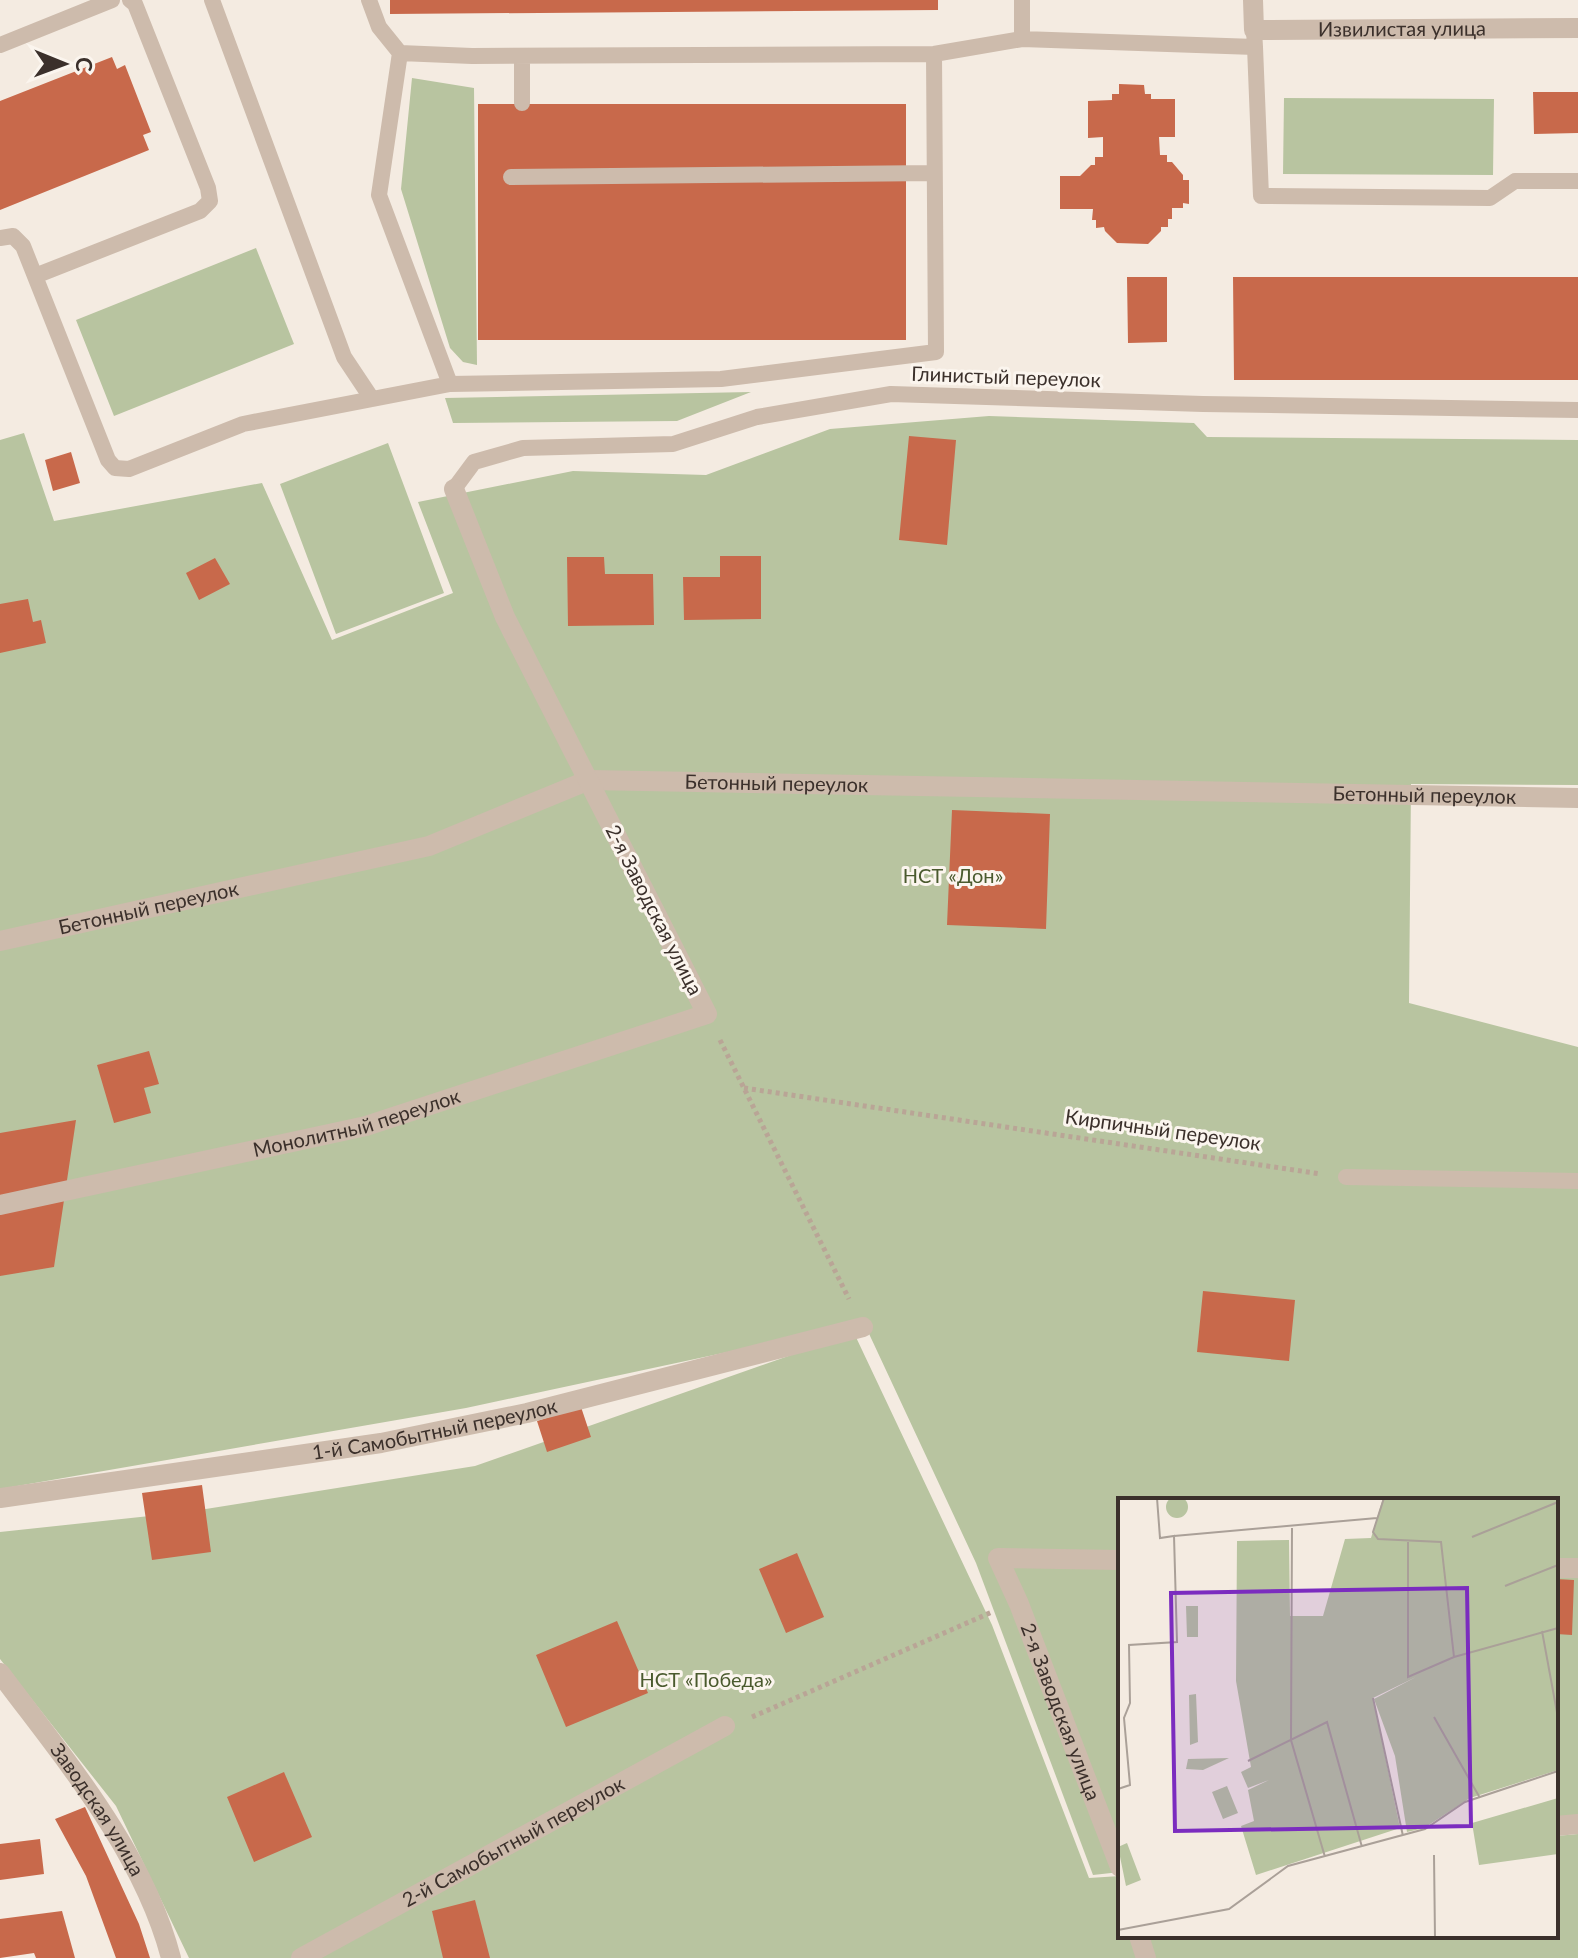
<svg xmlns="http://www.w3.org/2000/svg" width="1578" height="1958" viewBox="0 0 1578 1958" font-family="Lato,sans-serif">
<style>
.green{fill:#b8c4a0}
.building{fill:#c8694b}
.lines{fill:none;stroke-linecap:round;stroke-linejoin:round}
.path{stroke:#b9a596;stroke-width:5;stroke-dasharray:4 4;stroke-linecap:butt}
.service{stroke:#cdbbac;stroke-width:16}
.minor{stroke:#cdbbac;stroke-width:20}
.labels{text-anchor:middle;stroke-width:6;stroke-linejoin:round;paint-order:stroke}
.street-label{font-size:20px;fill:#3b302b;stroke:#fbf5ee}
.park-label{font-size:20px;fill:#4a5a2e;stroke:#fbf5ee}
.inset-road{fill:none;stroke:#aaa098;stroke-width:2}
.view{fill:#7b2cbf;fill-opacity:0.15;stroke:#7b2cbf;stroke-width:4}
.inset-edge{fill:none;stroke:#3b302b;stroke-width:4}
</style>
<rect width="100%" height="100%" fill="#f4ebe1"/>
<path class="green" d="M412 78 474 88 477 365 463 362 450 348 401 189Z
M1284 98 1494 99 1493 175 1283 174Z
M256 248 294 344 114 416 76 320Z
M751 392 677 421 453 423 445 398Z
M989 416 1194 423 1207 437 1578 440V785L1411 784 1409 1003 1578 1047V1831L1556 1833V1500H1120V1872L1093 1875 976 1563 864 1323 466 1408 0 1489V440L24 433 54 521 262 483 332 640 453 593 418 502 573 471 706 475 830 429Z
M388 443 444 593 336 634 280 484Z
M854 1333 992 1625 1089 1878 1120 1876V1936H1556V1836L1578 1834V1958H189L116 1806 0 1659V1532L187 1512 475 1466Z"/>
<path class="building" d="M390 0H938V10L390 14Z
M112 57 117 69 125 65 151 132 143 135 149 150 0 210V101Z
M1119 84 1144 85 1145 94H1151V99H1175V137H1159L1160 155H1167V162H1172L1183 175V180H1189V204L1183 203V208H1172V219H1168V227H1161V231L1148 244 1117 243 1105 231 1104 227 1096 228V220H1092L1093 209H1060V176H1080L1091 165H1095V157H1103V137L1088 138V101L1112 100V94H1119Z
M1533 92H1578V133L1534 134Z
M478 104H906V340H478Z
M1127 277H1167V342L1128 343Z
M1233 277H1578V380H1234Z
M909 436 956 440 947 545 899 540Z
M71 452 80 483 53 491 45 460Z
M720 556H761V619L684 620 683 577H720Z
M567 557H604L605 574H653L654 625 568 626Z
M215 558 230 584 199 600 186 573Z
M28 599 33 622 41 620 46 643 0 653V604Z
M952 810 1050 814 1046 929 947 925Z
M149 1051 159 1084 144 1088 151 1113 114 1123 97 1065Z
M76 1120 54 1267 0 1276V1133Z
M1203 1291 1295 1300 1289 1361 1197 1352Z
M581 1407 591 1437 547 1452 537 1421Z
M202 1485 211 1552 152 1560 142 1493Z
M797 1553 824 1617 786 1633 759 1569Z
M1556 1579 1574 1580 1572 1635 1556 1634Z
M617 1621 648 1693 566 1727 536 1655Z
M284 1772 312 1837 254 1862 227 1797Z
M85 1807 139 1924 150 1958H116L86 1876 55 1819Z
M40 1839 44 1874 0 1880V1844Z
M475 1900 490 1958H443L432 1911Z
M62 1911 75 1958H36L34 1953 0 1958V1919Z"/>
<g class="lines">
<path class="path" d="M720 1040 849 1299
M744 1088 1321 1174
M752 1717 992 1612"/>
<path class="service" d="M212 0 344 357 372 399
M369 0 379 27 400 53 472 56 934 54 1022 39 1255 47 1254 30
M1022 39V0
M0 45 112 0
M1255 47 1261 196 1490 198 1515 181H1578
M400 53 379 195 450 384 721 379 936 352 934 54
M522 103V56
M511 177 934 173
M0 238 13 236 23 246 108 460 115 468 129 469 243 424 450 384
M35 276 200 211 210 201 208 188 135 4 130 0
M454 489 474 462 523 448 673 444 757 417 891 394 1203 404 1578 410
M1346 1177 1578 1181"/>
<g class="minor">
<path id="s1" d="M1253 0 1254 30 1578 28"/>
<path id="s2" d="M0 941 429 846 589 780 1578 798"/>
<path id="s3" d="M0 1205 366 1126 707 1014 505 617 454 489"/>
<path id="s4" d="M0 1498 381 1443 527 1413 863 1327"/>
<path id="s5" d="M1120 1560 998 1558 1019 1604 1120 1867"/>
<path d="M1556 1568H1578"/>
<path id="s6" d="M0 1673C65 1760 143 1851 171 1958"/>
<path d="M1556 1826 1578 1824"/>
<path d="M1139 1936 1146 1958"/>
<path id="s7" d="M301 1958 725 1726"/>
</g>
</g>
<g class="labels">
<g class="street-label">
<text dy="7" stroke="none"><textPath href="#s1" startOffset="178">Извилистая улица</textPath></text>
<text transform="translate(1006 377) rotate(2)" y="7">Глинистый переулок</text>
<text dy="7" stroke="none"><textPath href="#s2" startOffset="800">Бетонный переулок</textPath></text>
<text dy="7" stroke="none"><textPath href="#s2" startOffset="1448">Бетонный переулок</textPath></text>
<text dy="7" stroke="none"><textPath href="#s2" startOffset="152">Бетонный переулок</textPath></text>
<text transform="translate(654 910) rotate(63)" y="7">2-я Заводская улица</text>
<text dy="7" stroke="none"><textPath href="#s3" startOffset="366">Монолитный переулок</textPath></text>
<text transform="translate(1163 1130) rotate(8)" y="7">Кирпичный переулок</text>
<text dy="7" stroke="none"><textPath href="#s4" startOffset="440">1-й Самобытный переулок</textPath></text>
<text dy="7" stroke="none"><textPath href="#s5" startOffset="288">2-я Заводская улица</textPath></text>
<text dy="7" stroke="none"><textPath href="#s6" startOffset="168">Заводская улица</textPath></text>
<text dy="7" stroke="none"><textPath href="#s7" startOffset="242">2-й Самобытный переулок</textPath></text>
</g>
<g class="park-label">
<text x="953" y="883">НСТ «Дон»</text>
<text x="706" y="1687">НСТ «Победа»</text>
</g>
</g>
<g transform="translate(1118 1498)">
<rect width="440" height="440" fill="#f4ebe1"/>
<path d="M48 9a11 11 0 1 1 22 0a11 11 0 1 1-22 0ZM265 0H440V272L352 300 306 330 289 334 277 258 256 201 298 179 255 200 282 330 138 377 123 328 136 323 130 292 151 282 130 290 123 274 133 269 118 183 119 43 171 42 172 118H205L227 41 253 40ZM68 108H80V139H69ZM78 196 80 244 72 247 71 197ZM111 260 85 272 68 271 70 261ZM109 288 120 315 105 321 94 294ZM440 300V356L361 367 354 325ZM9 345 23 382 8 388 0 349Z" fill="#b8c4a0"/>
<path class="inset-road" d="M266 0 255 34 260 41 323 44 336 159M174 30 173 242 207 359M56 38 259 20M354 39 440 4M290 44V179L336 159 440 130M387 88 440 67M424 133 440 220M255 200 285 338M316 219 362 300M130 263 209 224 244 349M0 291 12 287 6 220 12 205 11 147 59 144 56 38 42 40 39 0M316 357 317 440M0 432 111 411 170 368 307 331 347 304 440 273"/>
<path class="view" d="M349 90 353 328 57 333 53 95Z"/>
<rect width="440" height="440" class="inset-edge"/>
</g>
<g transform="translate(64 64) rotate(91)" stroke="#fbf5ee" stroke-width="6" paint-order="stroke">
<path d="M0-6L14 30L0 20L-14 30Z" fill="#3b302b"/>
<text y="-12" font-size="22" font-weight="bold" text-anchor="middle" fill="#3b302b">С</text>
</g>
</svg>
